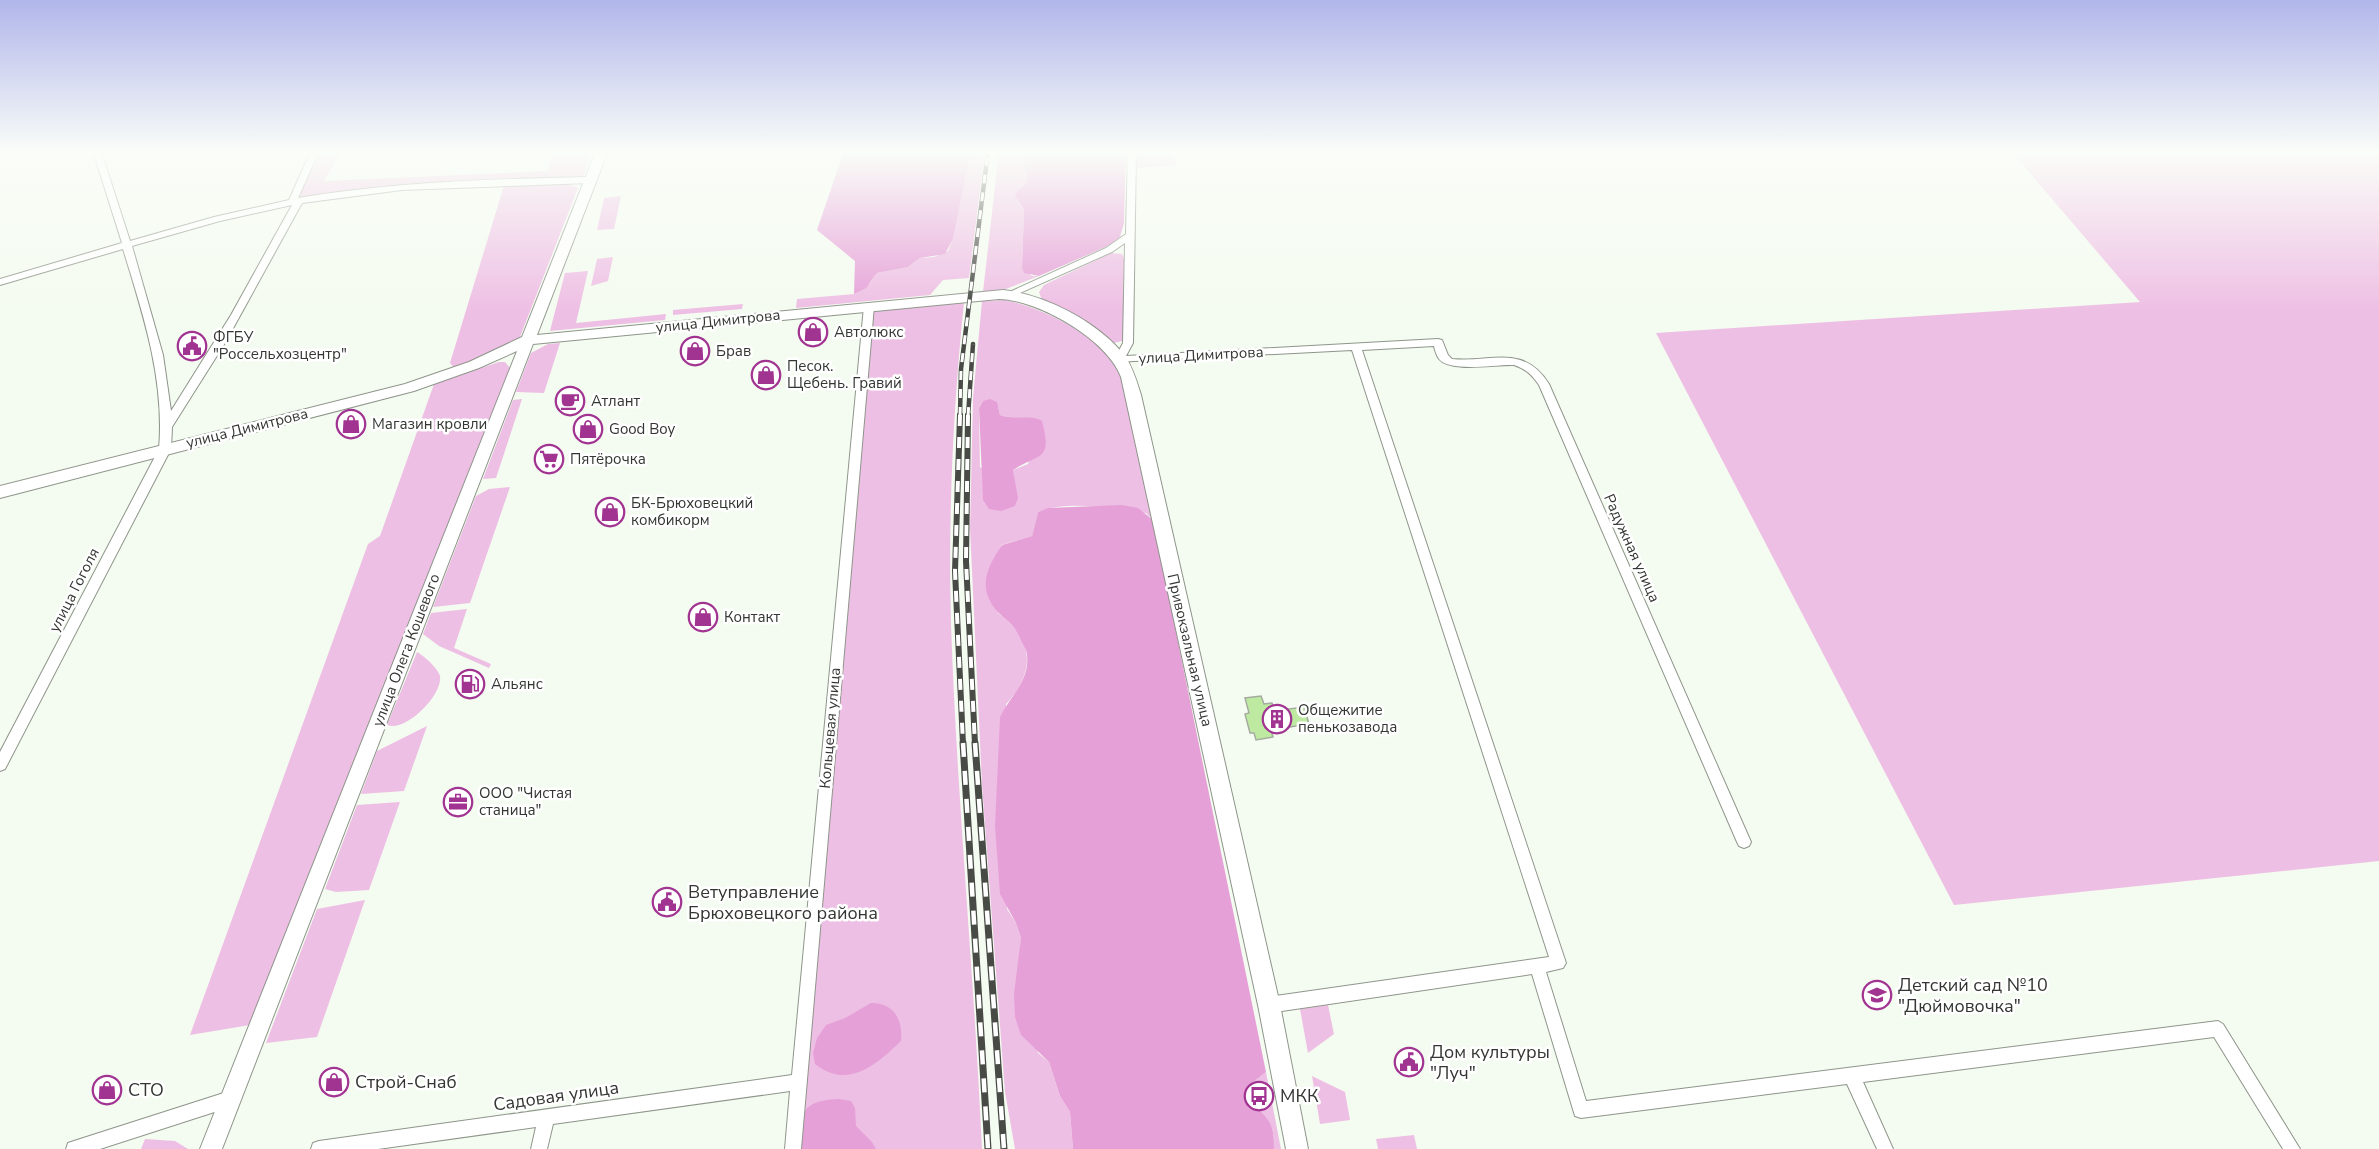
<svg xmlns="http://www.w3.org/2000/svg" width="2379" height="1149" viewBox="0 0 2379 1149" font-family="'Nunito Sans',sans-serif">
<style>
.green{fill:#eebfe4;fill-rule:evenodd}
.forest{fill:#e6a0d8}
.building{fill:#bdeaa0;stroke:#a5aba1;stroke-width:1.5}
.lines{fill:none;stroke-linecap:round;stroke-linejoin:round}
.street-casing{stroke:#8e958a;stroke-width:2}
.secondary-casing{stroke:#8e958a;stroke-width:2}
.street{fill:#fff;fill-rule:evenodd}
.secondary{fill:#fff;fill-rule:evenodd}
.rail-far2-casing{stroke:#474a45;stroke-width:4.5}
.rail-far1-casing{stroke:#474a45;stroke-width:6}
.rail-casing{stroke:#474a45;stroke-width:7}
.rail-far2{stroke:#fff;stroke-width:3;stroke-dasharray:9;stroke-linecap:butt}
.rail-far1{stroke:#fff;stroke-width:4;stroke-dasharray:11;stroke-linecap:butt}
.rail{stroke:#fff;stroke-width:4.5;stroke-dasharray:14;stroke-linecap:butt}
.labels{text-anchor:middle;stroke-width:5;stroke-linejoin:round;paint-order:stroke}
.street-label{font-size:15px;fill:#333632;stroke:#fff}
.poi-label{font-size:15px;fill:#333632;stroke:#fff;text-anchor:start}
.near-poi-label{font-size:18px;fill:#333632;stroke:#fff;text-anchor:start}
.near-street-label{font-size:18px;fill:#333632;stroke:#fff}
</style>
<rect width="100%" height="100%" fill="#f4fbf0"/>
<path class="green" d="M319 151H341L324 181 547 171 554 151H593L583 177 576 178 474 181 304 198 299 195Z
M971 151H985L969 278 943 280 930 295 796 308 797 299 854 294 870 283 877 273 908 267 920 258 934 257 948 251 953 239Z
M999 151H1021L1029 175 1027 183 1017 191V200L1024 210 1022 268 1032 276H1039L1001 291 983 292Z
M1136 151H1173L1177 165 1137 168Z
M2011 151H2379V861L1954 905 1656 333 2140 302Z
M568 184 578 188 520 337 510 346 454 368 450 363 503 189 505 186Z
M621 196 614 229 597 230 604 198Z
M1111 253 1122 254 1124 259 1123 338 1122 341 1114 343 1042 300 1039 292 1044 285Z
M613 257 608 281 591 286 597 259Z
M588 271 576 323 666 314 665 320 550 331 565 273Z
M1005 300C1049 310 1101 336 1122 377L1153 520 1146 513C1113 510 1070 499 1038 512L1032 536 1001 545 998 613C1034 639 1036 672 1006 704L1007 909 1016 923 1021 938 1020 958 1038 1053 1049 1062 1060 1096 1070 1112 1073 1149H1015L1005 1092 982 785 970 528 973 398 982 301ZM983 401 998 407 1000 415C1013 420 1031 414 1042 422L1028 464 1013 470 1015 491 980 467 979 408Z
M964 302C953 409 948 516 951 624 957 799 974 974 982 1149H800L872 312Z
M743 304 742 309 673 315V310Z
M560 343 544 393 516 392 531 353 548 344Z
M499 362H505L510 368 250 1025 190 1035 368 544 380 536 434 384Z
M522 399 496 478 483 479 513 400Z
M510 487 470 603 433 607 476 496 489 489Z
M467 609 454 648 491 664 489 668 439 646 423 634 431 613Z
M417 652C424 656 438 668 440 676 443 695 405 733 387 725Z
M427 726 404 791 361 794 377 751Z
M400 802 369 890 336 892 325 889 357 805Z
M365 900 317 1037 266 1043 317 909Z
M1328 1005 1334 1034 1308 1053 1300 1009Z
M1266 1072 1281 1149H1274C1274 1140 1274 1129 1269 1121 1260 1107 1246 1105 1252 1083Z
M1312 1076 1345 1092 1350 1120 1320 1124Z
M1414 1135 1417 1149H1378L1376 1139Z
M145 1139 175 1141 188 1149H141Z"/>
<path class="forest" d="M844 151H971L953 239 945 254 920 258 908 267 877 273 866 288 854 294 855 261 817 230Z
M1021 151H1126L1124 223 1120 237 1110 245 1039 276 1024 273 1022 268 1024 210 1015 196 1017 191 1027 183 1028 175Z
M990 399 997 402 1000 415C1013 420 1031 414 1042 421 1053 462 1039 453 1013 470L1018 498 1015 506 1001 511 989 509 983 500 979 408 983 401Z
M1122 505 1138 508 1153 520 1266 1072 1252 1083C1246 1105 1260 1107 1269 1121 1274 1129 1274 1140 1274 1149H1073L1070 1112 1060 1096 1049 1062 1021 1035 1015 1017 1014 994 1021 938 1016 923 1000 894 995 826 1000 717C1010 696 1030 681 1027 655 1027 650 1022 643 1020 638 1012 621 1008 623 997 611 977 588 987 567 1002 545L1032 536 1038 512 1048 508Z
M871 1003C894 1003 903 1019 901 1041 876 1065 848 1090 815 1064L813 1053 817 1038 826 1025 845 1018Z
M839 1099 851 1101 855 1108 856 1126 872 1142 876 1149H800C802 1114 798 1101 839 1099Z"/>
<path class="building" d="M1261 696 1264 704 1272 703 1274 711 1304 707 1309 724 1271 730 1273 737 1256 740 1254 733H1250L1245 714 1249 713 1245 698Z"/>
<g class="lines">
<g class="street-casing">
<path id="street" d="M93 151H101L130 241 214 217 289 200 311 151H319L298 198C395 182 492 179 590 177L594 180 590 183 402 190 302 203 225 343 172 427 171 449 5 769 0 771V752L159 449C165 380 143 314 123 249L0 285V279L122 243ZM292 205 231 315 171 411 163 355 132 246 220 221Z
M1128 151H1136L1133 343 1126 356 1438 339 1442 340 1448 355 1452 359C1491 363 1523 343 1549 384L1751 842 1749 846 1744 848 1739 846 1737 842 1539 385C1532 375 1526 369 1514 365 1497 364 1450 373 1439 359 1436 355 1435 350 1434 346L1362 350 1566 963 1563 968 1546 972 1586 1101 2218 1021 2223 1024 2300 1149H2283L2214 1037 1863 1082 1893 1149H1877L1847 1084 1581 1118 1575 1116 1532 974 1269 1013 1264 1010 1261 1005 1264 1000 1269 997 1549 957 1352 350 1115 362 1114 360 1123 343 1125 243 1112 252 1011 297H1005L1003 295 1106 248 1126 234Z
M869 303 874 306 801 1149H785L790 1091 553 1124 547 1149H531L536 1127 378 1149H311L313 1143 319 1141 792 1075 864 306Z
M230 1091 236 1093 238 1099 236 1105 230 1107 100 1149H66L68 1143 74 1141Z"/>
</g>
<g class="secondary-casing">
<path id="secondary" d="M596 151H608L537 335 1003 290C1046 295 1098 322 1125 356 1133 368 1137 382 1141 395L1280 1005 1308 1149H1286L1258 1005 1121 377C1107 339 1038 300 999 299L533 344 222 1149H200L517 351 479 368 414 391 0 498V486L405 384 469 362 522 337Z"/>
</g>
<use href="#street" class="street"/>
<use href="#secondary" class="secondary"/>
<g class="rail-far2-casing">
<path id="rail-far2" d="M960 416 961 369 988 151
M968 416 973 344"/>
</g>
<g class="rail-far1-casing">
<path id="rail-far1" d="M960 415 955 571 963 744
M968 415 966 561 975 744"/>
</g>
<g class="rail-casing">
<path id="rail" d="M963 743 988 1149
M975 743 1004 1149"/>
</g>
<use href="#rail-far2" class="rail-far2"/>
<use href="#rail-far1" class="rail-far1"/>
<use href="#rail" class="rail"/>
</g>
<linearGradient id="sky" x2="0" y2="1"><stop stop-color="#b1b6eb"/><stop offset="0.49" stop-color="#fafdf8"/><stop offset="1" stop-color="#fafdf8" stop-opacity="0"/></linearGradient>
<rect width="2379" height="311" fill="url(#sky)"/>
<defs>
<g id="shop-ring" transform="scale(1.5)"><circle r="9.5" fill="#fff" stroke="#a13391" stroke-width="1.5"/><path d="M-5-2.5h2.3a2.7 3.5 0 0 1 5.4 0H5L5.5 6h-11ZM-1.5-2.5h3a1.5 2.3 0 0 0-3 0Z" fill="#a13391"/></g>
<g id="civic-ring" transform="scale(1.5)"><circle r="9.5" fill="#fff" stroke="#a13391" stroke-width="1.5"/><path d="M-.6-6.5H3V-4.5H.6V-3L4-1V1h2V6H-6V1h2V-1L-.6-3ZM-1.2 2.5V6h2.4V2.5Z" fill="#a13391"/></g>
<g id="cafe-ring" transform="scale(1.5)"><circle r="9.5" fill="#fff" stroke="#a13391" stroke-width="1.5"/><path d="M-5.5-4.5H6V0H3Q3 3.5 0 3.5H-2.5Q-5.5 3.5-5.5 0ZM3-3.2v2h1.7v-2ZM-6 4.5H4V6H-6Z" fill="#a13391"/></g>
<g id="supermarket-ring" transform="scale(1.5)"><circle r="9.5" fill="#fff" stroke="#a13391" stroke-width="1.5"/><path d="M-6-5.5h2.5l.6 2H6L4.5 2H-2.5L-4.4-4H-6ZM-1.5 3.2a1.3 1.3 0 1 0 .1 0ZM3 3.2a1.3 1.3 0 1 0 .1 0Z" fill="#a13391"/></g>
<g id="fuel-ring" transform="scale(1.5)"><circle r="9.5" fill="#fff" stroke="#a13391" stroke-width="1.5"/><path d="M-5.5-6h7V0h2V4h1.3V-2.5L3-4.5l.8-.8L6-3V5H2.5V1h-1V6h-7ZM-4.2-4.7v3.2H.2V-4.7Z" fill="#a13391"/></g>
<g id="building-ring" transform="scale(1.5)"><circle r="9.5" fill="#fff" stroke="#a13391" stroke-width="1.5"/><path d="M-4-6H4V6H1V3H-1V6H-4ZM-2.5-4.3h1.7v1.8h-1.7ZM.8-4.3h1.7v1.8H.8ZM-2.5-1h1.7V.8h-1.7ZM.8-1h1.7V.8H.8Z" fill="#a13391"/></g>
<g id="office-ring" transform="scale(1.5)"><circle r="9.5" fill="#fff" stroke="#a13391" stroke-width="1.5"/><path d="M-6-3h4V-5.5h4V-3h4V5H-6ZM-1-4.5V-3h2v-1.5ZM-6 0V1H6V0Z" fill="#a13391"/></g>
<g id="school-ring" transform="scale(1.5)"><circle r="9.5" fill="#fff" stroke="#a13391" stroke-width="1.5"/><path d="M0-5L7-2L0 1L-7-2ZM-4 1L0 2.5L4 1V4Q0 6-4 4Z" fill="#a13391"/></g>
<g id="bus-ring" transform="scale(1.5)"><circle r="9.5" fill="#fff" stroke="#a13391" stroke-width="1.5"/><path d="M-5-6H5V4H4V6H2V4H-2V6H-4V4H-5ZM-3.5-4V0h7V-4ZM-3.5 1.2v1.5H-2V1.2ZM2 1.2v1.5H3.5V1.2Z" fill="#a13391"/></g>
</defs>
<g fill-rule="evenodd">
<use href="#shop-ring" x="813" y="332"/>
<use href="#civic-ring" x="192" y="346"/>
<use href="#shop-ring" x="695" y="351"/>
<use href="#shop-ring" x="766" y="375"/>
<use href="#cafe-ring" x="570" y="401"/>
<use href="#shop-ring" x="351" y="424"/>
<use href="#shop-ring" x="588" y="429"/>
<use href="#supermarket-ring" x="549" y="459"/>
<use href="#shop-ring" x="610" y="512"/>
<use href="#shop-ring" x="703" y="617"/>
<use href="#fuel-ring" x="470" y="684"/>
<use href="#building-ring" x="1277" y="719"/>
<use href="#office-ring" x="458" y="802"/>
<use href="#civic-ring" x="667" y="902"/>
<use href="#school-ring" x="1877" y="995"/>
<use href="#civic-ring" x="1409" y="1062"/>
<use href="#shop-ring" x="334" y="1082"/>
<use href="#shop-ring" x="107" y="1090"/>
<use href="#bus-ring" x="1259" y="1096"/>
</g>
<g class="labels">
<g class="street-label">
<text transform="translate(718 321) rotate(-6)" y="5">улица Димитрова</text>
<text transform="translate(1201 355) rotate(-3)" y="5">улица Димитрова</text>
<text transform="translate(247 428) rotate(-14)" y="5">улица Димитрова</text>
<text transform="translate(1632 548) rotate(66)" y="5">Радужная улица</text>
<text transform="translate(74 590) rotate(-63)" y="5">улица Гоголя</text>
<text transform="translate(406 650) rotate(-69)" y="5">улица Олега Кошевого</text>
<text transform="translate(1190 650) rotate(77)" y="5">Привокзальная улица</text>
<text transform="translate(830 728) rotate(-85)" y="5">Кольцевая улица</text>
</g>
<g class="poi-label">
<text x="834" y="337">Автолюкс</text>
<text x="213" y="342">ФГБУ<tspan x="213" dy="17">"Россельхозцентр"</tspan></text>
<text x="716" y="356">Брав</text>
<text x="787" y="371">Песок.<tspan x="787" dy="17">Щебень. Гравий</tspan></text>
<text x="591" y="406">Атлант</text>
<text x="372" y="429">Магазин кровли</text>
<text x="609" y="434">Good Boy</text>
<text x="570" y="464">Пятёрочка</text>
<text x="631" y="508">БК-Брюховецкий<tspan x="631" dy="17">комбикорм</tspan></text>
<text x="724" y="622">Контакт</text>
<text x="491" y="689">Альянс</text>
<text x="1298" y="715">Общежитие<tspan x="1298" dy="17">пенькозавода</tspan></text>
<text x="479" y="798">ООО "Чистая<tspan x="479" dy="17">станица"</tspan></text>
</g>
<g class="near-poi-label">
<text x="688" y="898">Ветуправление<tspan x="688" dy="21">Брюховецкого района</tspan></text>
<text x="1898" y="991">Детский сад №10<tspan x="1898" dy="21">"Дюймовочка"</tspan></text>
<text x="1430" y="1058">Дом культуры<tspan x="1430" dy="21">"Луч"</tspan></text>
<text x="355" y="1088">Строй-Снаб</text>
<text x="128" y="1096">СТО</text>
<text x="1280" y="1102">МКК</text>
</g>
<g class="near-street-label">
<text transform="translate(556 1096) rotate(-8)" y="6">Садовая улица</text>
</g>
</g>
</svg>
